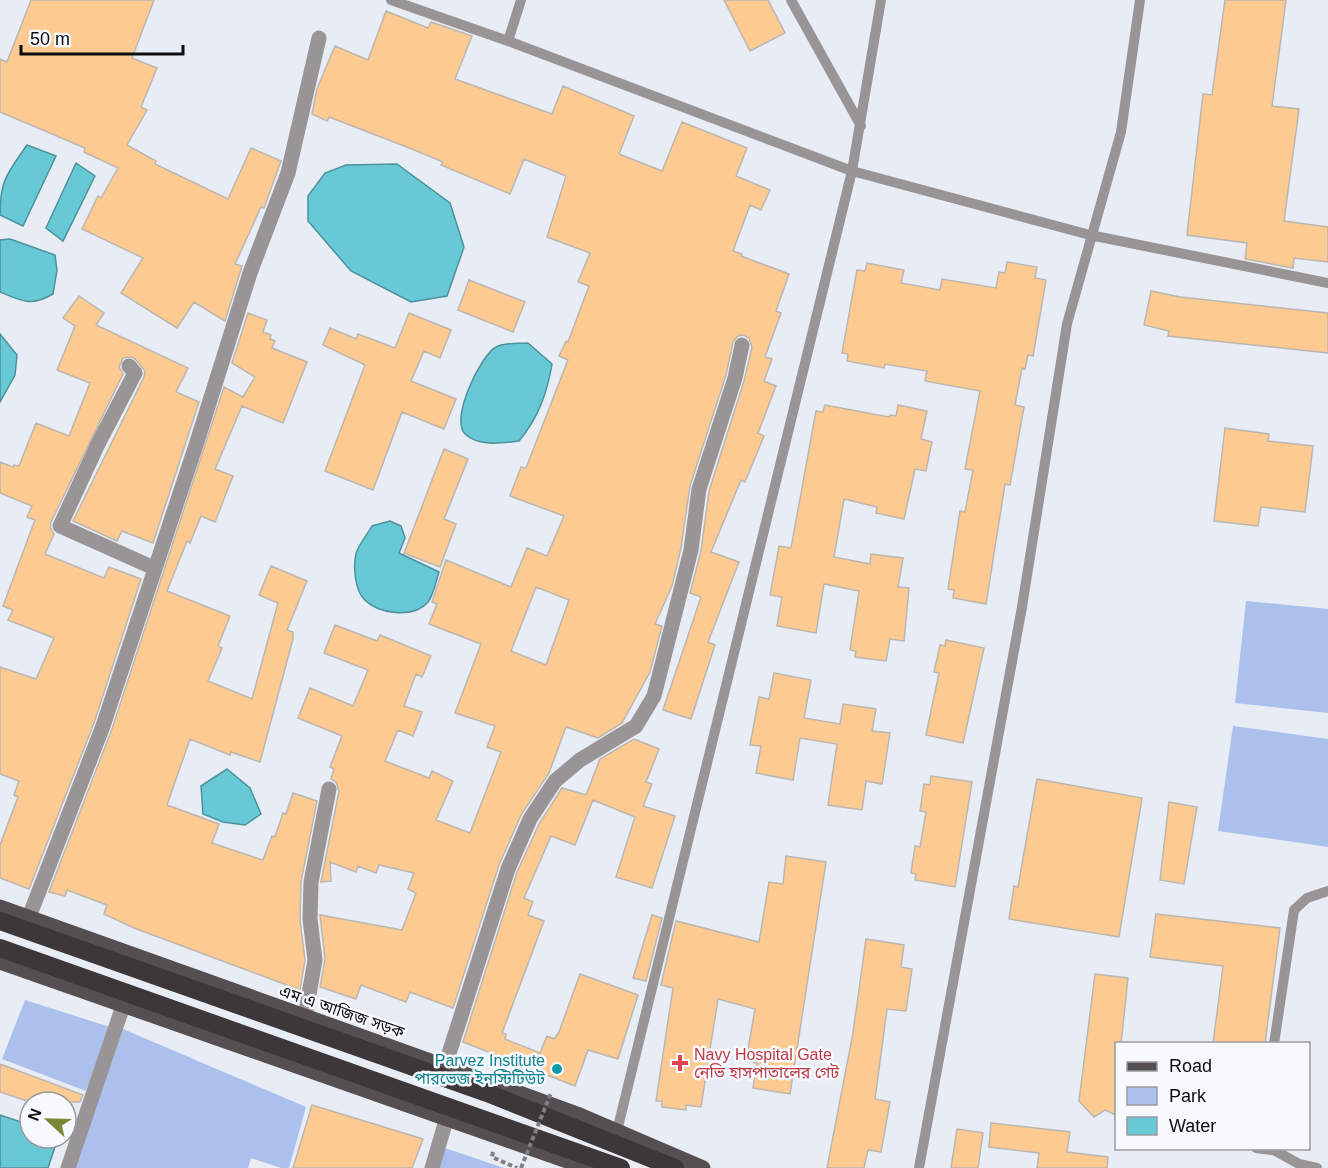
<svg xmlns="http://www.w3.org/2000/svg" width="1328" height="1168" viewBox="0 0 1328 1168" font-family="Arial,'Noto Sans Bengali',sans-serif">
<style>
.green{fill:#acc0ee}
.water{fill:#68c9d6;stroke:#4c919b;stroke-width:1.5}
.building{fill:#fdcb91;stroke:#bcb6af;stroke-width:1.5;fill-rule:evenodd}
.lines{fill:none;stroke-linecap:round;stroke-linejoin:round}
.path{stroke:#7e8086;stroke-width:4;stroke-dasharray:4.5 3;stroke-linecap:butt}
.lane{stroke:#999596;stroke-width:10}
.street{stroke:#999596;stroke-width:15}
.primary{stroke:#564f51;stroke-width:15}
.highway{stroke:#3e3739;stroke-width:18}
.path-bridge{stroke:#7e8086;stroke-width:4;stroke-dasharray:4.5 3;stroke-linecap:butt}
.health-dot{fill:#e0444e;stroke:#f7f9ff;stroke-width:2}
.culture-dot{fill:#0f9aa8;stroke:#f7f9ff;stroke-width:2}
.labels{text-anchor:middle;stroke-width:5;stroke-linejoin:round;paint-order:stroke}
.street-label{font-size:16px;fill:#0c0d10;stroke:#f7f9ff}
.health-label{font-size:16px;fill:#be3a42;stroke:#f7f9ff;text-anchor:start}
.culture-label{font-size:16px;fill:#0d838f;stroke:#f7f9ff;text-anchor:end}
</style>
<rect width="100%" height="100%" fill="#e8ecf5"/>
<path class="green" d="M1246 601 1328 609V713L1235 703Z
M1233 726 1328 739V847L1218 831Z
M25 1000 110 1027 86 1091 2 1059Z
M123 1029 306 1107 289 1168H281L251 1158 248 1168H75Z
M445 1148 504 1168H439Z"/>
<path class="water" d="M27 145 56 156 23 226 0 215C0 179 8 173 27 145Z
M76 163 95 176 63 241 46 228Z
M397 164 450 203 464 247 447 296 411 302 351 271 308 221V196L325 173 346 165Z
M10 239 55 255 57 270 53 294C31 307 22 301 0 292V240Z
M0 334 17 355 15 375 0 402Z
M528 343 552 364C547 394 538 418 519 441 502 443 479 447 465 434 450 419 480 356 496 347 504 342 520 344 528 343Z
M390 521 401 526 405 538 399 553 439 572C436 581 434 594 428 602 414 619 377 614 364 599 355 590 353 567 356 554 358 545 367 535 372 526Z
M227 769 250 788 261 814 245 825 223 822 203 814 201 786Z
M0 1115 30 1125V1138H58L48 1168H0Z"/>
<path class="building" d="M31 0H154L132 58 157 68 141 107 147 110 127 145 156 161 155 164 228 199 251 148 281 161 264 208 261 207 235 264 242 266 225 321 194 302 177 328 121 293 143 258 82 229 98 196 101 198 118 168 84 152 85 148 0 112V59L7 62Z
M724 0H768L785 33 750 51Z
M1225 0H1286L1272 106 1299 109 1284 221 1328 227V262L1294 258 1293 268 1245 259 1247 243 1187 235 1203 94 1212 95Z
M386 11 428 28 431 22 472 36 455 79 552 114 563 86 634 116 619 154 662 171 682 122 747 148 736 176 770 190 761 210 750 205 733 251 742 254 741 256 789 274 776 311 781 313 765 357 772 359 764 381 776 386 758 433 764 436 745 482 741 480 711 552 739 562 708 642 715 645 691 719 663 710 701 597 690 593 701 551 709 491 744 381 752 347 749 338 743 335 738 336 733 342 726 375 690 486 681 548 672 586 655 624 662 626 650 672 622 723 598 738 566 727 549 773 521 815 499 865 453 1008 410 992 406 1002 361 985 356 999 320 987 325 959 320 915 402 930 416 893 408 889 414 873 379 865 376 873 358 866 356 872 330 862 331 881 321 882 339 791 336 782 331 779 334 769 330 767 342 736 298 718 310 688 353 706 368 670 324 653 335 625 377 641 380 635 431 656 422 677 416 674 404 706 422 712 413 736 398 730 385 761 429 778 432 771 453 781 436 820 470 833 501 752 487 747 495 726 455 713 481 644 429 624 437 604 432 602 446 560 511 587 527 548 547 556 564 516 510 496 521 467 526 468 568 360 559 356 566 341 568 342 589 286 578 282 590 253 547 237 566 176 524 159 510 194 441 165 443 162 412 149 329 117 327 121 312 114 317 89 335 46 368 60ZM536 587 569 600 546 665 511 651Z
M1007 262 1037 267 1035 278 1046 280 1033 356 1028 355 1025 369 1022 368 1015 405 1024 407 1010 485 1005 484 986 604 953 598 954 590 948 589 960 511 965 512 973 470 965 469 980 391 925 381 927 371 885 364 884 368 847 361 848 354 842 353 857 270 865 271 867 263 904 270 901 283 940 290 942 279 996 288 999 272 1005 273Z
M469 280 525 302 513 332 458 310Z
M1151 291 1180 297 1328 313V353L1168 336 1169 331 1144 325Z
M79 296 104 313 96 325 188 368 176 392 199 402 153 543 122 531 117 541 73 521 144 377 145 371 136 360 132 357 123 358 119 367 123 374 51 522 50 527 54 534 45 554 104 578 109 567 141 579 94 723 29 889 0 878V845L18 797 14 795 19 781 0 774V667L36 679 54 638 8 620 13 610 3 606 35 520 27 517 32 506 0 493V462L13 467 14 465 19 466 36 423 69 436 90 383 57 370 75 326 63 318Z
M248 313 267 320 263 332 271 335 270 339 275 341 272 348 307 362 283 423 242 406 215 469 233 476 215 522 201 516 190 543 187 541 167 591 230 616 218 646 222 648 208 681 252 699 278 603 259 595 271 566 307 581 287 630 293 632V639L260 762 231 752 230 755 190 739 167 805 219 824 212 843 263 860 272 836 275 837 283 813 286 814 293 793 317 801 301 882 300 920 305 960 300 990 134 928 104 914 107 905 67 890 65 896 49 892 112 729 224 387 243 397 255 377 232 363Z
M409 313 451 330 440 358 424 351 411 381 456 399 444 429 402 412 373 490 325 471 365 365 323 345 330 328 356 339 358 334 395 348Z
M825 405 889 417 890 415 896 416 898 405 927 411 921 439 932 442 926 471 915 469 904 519 876 513 877 507 844 499 834 557 870 564 871 554 903 558 898 587 909 588 904 641 890 639 886 661 855 657 856 651 850 650 859 591 824 584 816 633 777 626 782 597 770 595 779 546 791 548 816 411 823 412Z
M1225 428 1269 434 1268 441 1313 446 1305 512 1261 507 1258 526 1214 521Z
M444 449 468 459 444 519 456 524 440 567 404 553Z
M946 640 984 648 963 743 926 735 939 673 934 672 940 645 945 646Z
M774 673 811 680 804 718 840 724 843 704 876 709 872 731 890 733 882 784 866 781 862 810 828 805 837 744 800 738 793 780 756 773 761 746 750 745 759 697 769 699Z
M634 739 659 749 646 782 652 784 643 806 675 816 652 888 616 877 635 817 593 800 575 845 551 836 524 898 533 902 528 915 544 921 502 1033 506 1034 505 1039 540 1053 547 1036 554 1039 559 1032 580 974 638 995 618 1059 588 1050 575 1086 463 1042 517 872 539 824 562 788 586 795 600 759Z
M931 776 972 782 955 887 915 880 916 874 911 873 915 846 920 847 926 812 920 811 924 784 930 785Z
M1037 779 1142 798 1119 937 1009 919 1014 886 1018 887Z
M1169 802 1197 807 1184 884 1160 880Z
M786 856 826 862 790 1094 753 1088 757 1063 746 1061 755 1009 718 999 701 1107 686 1105V1110L662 1107V1101H656L673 988 661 985 676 921 759 942 769 882 783 884Z
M1156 914 1280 928 1265 1044H1213L1223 966 1150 957Z
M652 915 662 918 646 981 633 978Z
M866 939 904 945 901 967 912 969 906 1011 887 1009 875 1099 890 1102 881 1152 868 1150 864 1168H827L853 1033Z
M1095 974 1128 978 1121 1044H1116V1115L1105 1110 1094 1117 1079 1101Z
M0 1064 83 1095 80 1102H30L0 1092Z
M312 1105 423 1139 412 1168H293Z
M991 1123 1070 1132 1067 1152 1108 1157 1107 1168H1037L1039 1153 989 1147Z
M957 1129 983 1133 978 1168H951Z"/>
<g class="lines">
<path class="path" d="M493 1152 492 1157 517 1168"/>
<path class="lane" d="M391 0 508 41 852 171 1090 235 1328 283
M791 0 861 126
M508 41 521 0
M1274 1044 1294 910 1307 898 1328 891
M617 1131 852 171 881 0
M1256 1148 1271 1150
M1270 1148 1299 1164 1317 1168
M919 1168 1022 607 1067 324 1121 132 1140 0"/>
<path class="street" d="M129 366 135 373 98 444 60 526 154 568
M29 917 103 726 197 442 250 273 288 173 319 38
M305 1017 315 960 310 919 311 882 329 789
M445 1066 508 869 530 819 555 781 580 760 636 726 654 696 691 550 699 489 735 378 742 345
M68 1168 123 1006
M432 1168 447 1117"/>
<path class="primary" d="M0 907 506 1088 577 1114 703 1168
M0 962 587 1168"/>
<path class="highway" d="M0 921 487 1093 675 1168
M0 948 621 1168"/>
<path class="path-bridge" d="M521 1168 551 1093"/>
</g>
<path class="health-dot" d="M677 1054h6v6h6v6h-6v6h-6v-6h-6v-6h6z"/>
<circle class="culture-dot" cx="557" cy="1069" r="6"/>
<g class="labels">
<g class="street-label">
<text transform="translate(342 1011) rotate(19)" y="6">এম এ আজিজ সড়ক</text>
</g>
<g class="health-label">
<text x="694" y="1060">Navy Hospital Gate<tspan x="694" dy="18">নেভি হাসপাতালের গেট</tspan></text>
</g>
<g class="culture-label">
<text x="545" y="1066">Parvez Institute<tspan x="545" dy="18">পারভেজ ইনস্টিটিউট</tspan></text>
</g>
</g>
<rect x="1115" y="1042" width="195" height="108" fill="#f7f9ff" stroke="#999b9f" stroke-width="1.5"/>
<rect x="1127" y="1062" width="30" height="9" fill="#564f51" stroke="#999b9f" stroke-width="1.5"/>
<text x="1169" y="1072" font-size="18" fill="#0c0d10">Road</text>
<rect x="1127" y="1087" width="30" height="18" fill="#acc0ee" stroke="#999b9f" stroke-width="1.5"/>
<text x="1169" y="1102" font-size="18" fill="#0c0d10">Park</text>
<rect x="1127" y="1117" width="30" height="18" fill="#68c9d6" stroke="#999b9f" stroke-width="1.5"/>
<text x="1169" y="1132" font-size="18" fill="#0c0d10">Water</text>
<g transform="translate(48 1120) rotate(292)"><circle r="28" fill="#f7f9ff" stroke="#999b9f" stroke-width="1.5"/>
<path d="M0-4.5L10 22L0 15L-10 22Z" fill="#788837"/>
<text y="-9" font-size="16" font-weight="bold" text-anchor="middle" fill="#0c0d10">N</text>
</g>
<path d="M21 45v9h162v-9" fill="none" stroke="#0c0d10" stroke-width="3"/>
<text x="30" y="45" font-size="18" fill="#0c0d10" stroke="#f7f9ff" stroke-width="4.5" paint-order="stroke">50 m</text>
</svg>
